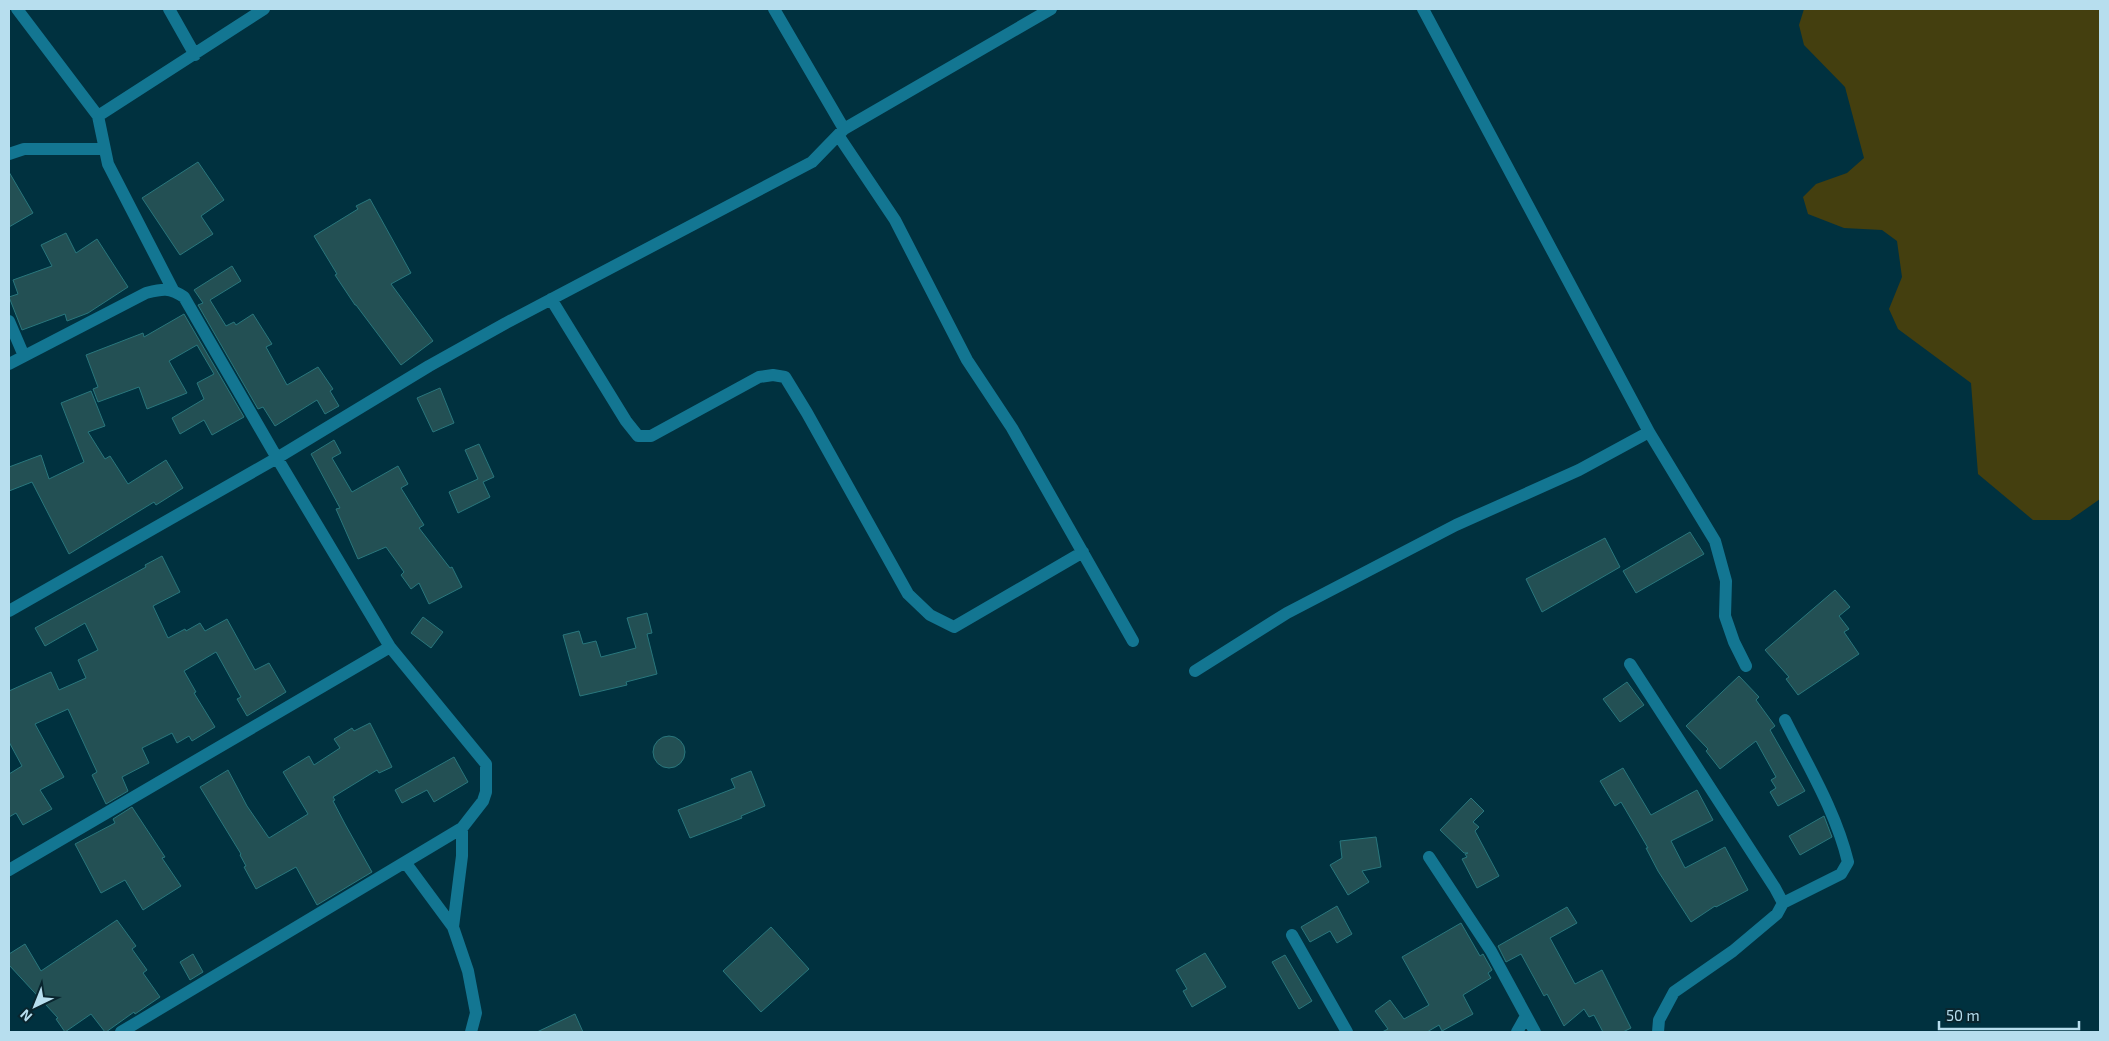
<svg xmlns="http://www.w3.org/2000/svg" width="2109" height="1041" viewBox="0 0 2109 1041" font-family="'Exo 2',sans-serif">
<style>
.green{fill:#443f0f}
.building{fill:#235054;stroke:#29777d}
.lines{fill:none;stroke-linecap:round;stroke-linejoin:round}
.minor{stroke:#137692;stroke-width:12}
</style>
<rect width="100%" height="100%" fill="#00313f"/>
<path class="green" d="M1804 9H2100V499L2070 520H2033L1978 474 1971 383 1898 329 1889 309 1902 277 1897 241 1882 230 1844 228 1808 214 1803 197 1816 184 1847 173 1864 158 1845 87 1804 45 1799 25Z"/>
<path class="building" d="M198 162 224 200 201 216 213 234 180 255 142 198Z
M9 172 33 213 9 227Z
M370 199 411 273 391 284 433 341 401 365 356 305H355L335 275 337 274 314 236 358 209 356 206Z
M66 233 76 253 97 239 128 287 88 313 67 321 65 314 22 330 9 297 18 294 13 280 52 266 41 245Z
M232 266 241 281 210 300 226 326 234 322 236 325 253 314 272 344 266 347 287 385 318 367 333 389 330 391 339 406 325 414 317 400 275 426 263 407 258 409 198 305 203 303 194 290Z
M184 314 244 417 212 435 204 420 180 434 172 418 204 399 197 383 214 374 197 345 169 361 187 393 147 409 139 387 98 402 93 389 98 387 86 355 143 333 144 337Z
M440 388 454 423 433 432 417 398Z
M91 391 105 426 88 432 105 459 110 456 128 484 166 460 183 488 156 505 154 502 69 554 32 482 9 491V467L41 455 49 479 84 462 61 403Z
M334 440 341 453 332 458 352 492 398 466 408 484 401 488 424 525 419 528 450 568 452 567 462 587 429 604 419 583 411 589 401 575 404 572 386 547 358 559 336 509 340 508 311 454Z
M479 444 494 477 483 482 490 497 458 513 449 492 478 479 465 450Z
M1690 532 1704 554 1636 593 1623 571Z
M1605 538 1620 567 1542 612 1526 579Z
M162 556 180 592 153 606 168 638 185 629 186 631 200 623 205 631 227 619 255 670 269 663 286 692 247 716 237 699 241 697 216 652 184 671 196 692 194 693 215 727 192 741 189 736 177 743 172 733 142 748 149 763 122 777 128 791 106 804 92 775 97 772 68 709 35 724 64 777 40 790 52 809 23 825 16 813 9 817V774L22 766 9 742V691L51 672 59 690 86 678 78 660 98 650 85 623 45 646 35 628 146 567 145 565Z
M1835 590 1850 607 1839 616 1849 629 1844 632 1859 654 1798 695 1786 679 1789 677 1765 650Z
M647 613 652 633 647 634 657 674 626 682 627 685 580 696 563 635 579 631 583 644 596 641 601 657 636 648 627 618Z
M423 617 443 632 431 648 411 633Z
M1739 676 1759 697 1756 700 1775 726 1770 730 1805 791 1778 806 1770 792 1776 788 1771 780 1776 777 1756 741 1720 769 1706 751 1708 749 1686 726Z
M1627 682 1644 705 1620 722 1603 699Z
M370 723 392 767 379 773 377 770 333 797 335 800 333 801 345 824 372 872 317 905 296 867 256 889 244 867 246 866 240 855 241 854 200 787 228 770 247 806 269 838 308 814 283 772 309 756 314 765 340 748 334 739 352 728 354 731Z
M653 752a16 16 0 1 1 32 0a16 16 0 1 1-32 0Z
M454 757 468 782 434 802 427 790 402 803 395 790Z
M1623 768 1651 815 1697 790 1713 820 1671 841 1685 868 1725 847 1748 890 1716 907 1715 906 1691 922 1658 871 1646 848H1648L1621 802 1615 806 1600 781Z
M751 771 765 806 741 816 742 818 690 838 678 810 735 788 731 779Z
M1471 798 1484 811 1473 822 1479 827 1475 831 1499 876 1477 888 1462 859 1467 857 1465 854 1468 853H1464L1440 830Z
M132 807 165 857 162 858 181 886 143 910 125 880 101 893 75 844 115 823 113 819Z
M1824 816 1832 837 1800 855 1789 836Z
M1376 837 1381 867 1362 871 1369 882 1348 895 1330 865 1342 858 1340 841Z
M1337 906 1352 934 1337 943 1330 931 1310 942 1301 927Z
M1567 907 1577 923 1550 938 1575 984 1602 970 1631 1028 1623 1032H1603L1594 1015 1589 1017 1584 1009 1564 1026 1547 994 1544 996 1521 954 1506 962 1498 946Z
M117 920 136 946 132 949 147 970 143 973 160 997 135 1014 134 1012 106 1032H105L91 1014 65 1032 56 1019 58 1018 9 965V954L25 944 41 971Z
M1461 923 1480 956 1483 954 1492 970 1488 973 1491 978 1463 995 1473 1014 1442 1031 1439 1025 1427 1032H1382L1388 1029 1375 1011 1390 1000 1404 1019 1429 1005 1402 957Z
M771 927 809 969 761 1012 723 971Z
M1205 953 1226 987 1192 1007 1183 991 1187 989 1176 970Z
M193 954 203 972 190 980 180 962Z
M1285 955 1312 1001 1299 1009 1272 962Z
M575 1014 583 1032H537Z"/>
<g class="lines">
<path class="minor" d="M17 9 98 116 108 164 173 290
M169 9 195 55
M774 9 844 129
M98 116 264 9
M838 135 895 220 967 360 1012 428 1133 641
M9 154 24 149H105
M551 299 626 421 638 436H651L759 377 773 375 785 377 807 413 908 594 930 615 954 627 1083 552
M9 321 24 356
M9 364 146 293C162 289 169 287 184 297L277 458 390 647 486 764V792L483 801 462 828 121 1032
M1649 432 1715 541 1726 581 1725 616 1734 642 1746 666
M9 611 277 458 429 366 506 323 812 162 844 129 1051 9
M1630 664 1775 888 1783 903 1777 914 1733 951 1674 992 1659 1020 1658 1032
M1195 671 1287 613 1456 525 1579 470 1649 432 1423 9
M1429 857 1491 951 1535 1032
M405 862 453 927 468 971 476 1013 471 1032
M9 870 390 647
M1783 903 1841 874 1848 862C1836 812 1808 766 1785 720
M453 927 462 856V828
M1292 935 1347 1032
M1517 1032 1526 1016"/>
</g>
<rect width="2109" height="1041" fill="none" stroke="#b7deee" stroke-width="20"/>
<g transform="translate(35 1006) rotate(223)" stroke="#09252e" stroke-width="4" paint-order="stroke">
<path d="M0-4L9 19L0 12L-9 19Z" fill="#b7deee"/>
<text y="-8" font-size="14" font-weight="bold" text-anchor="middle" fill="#b7deee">N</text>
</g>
<path d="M1939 1021v8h140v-8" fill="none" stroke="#b7deee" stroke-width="2.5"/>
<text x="1946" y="1021" font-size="15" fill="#b7deee" stroke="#09252e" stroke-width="4" paint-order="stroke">50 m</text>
</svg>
